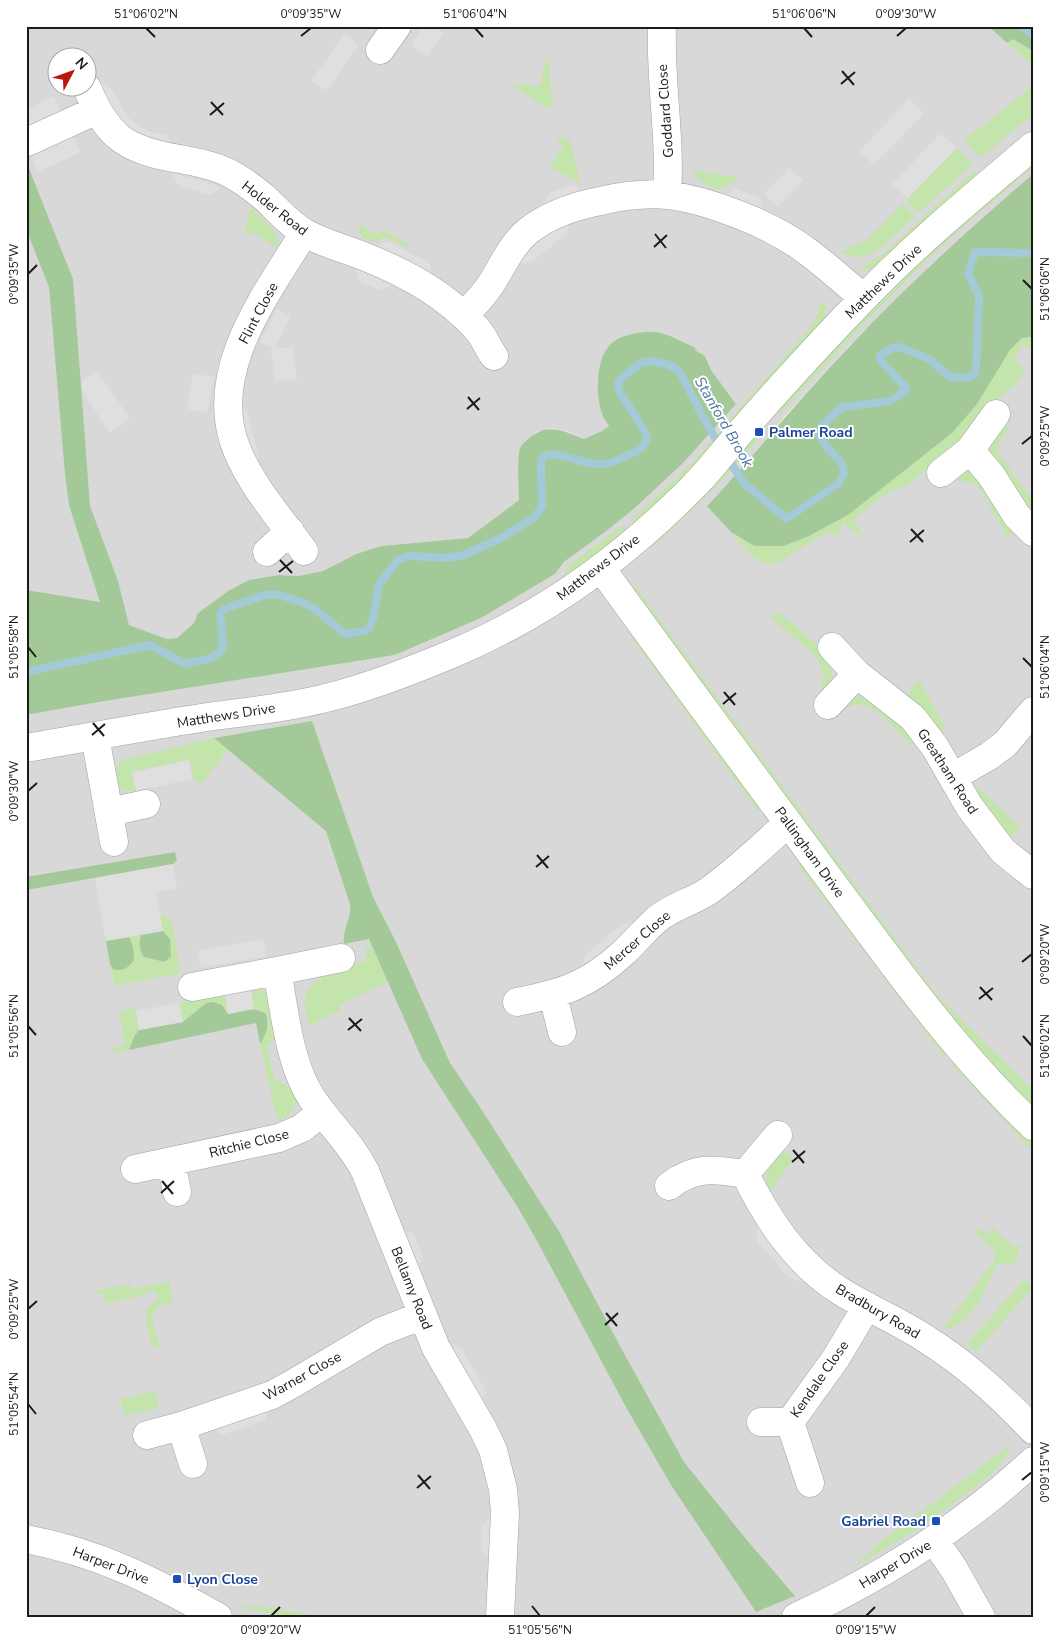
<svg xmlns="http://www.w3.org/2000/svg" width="1059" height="1643" viewBox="0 0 1059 1643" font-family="'Nunito Sans',sans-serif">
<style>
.residential{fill:#d9d8d8;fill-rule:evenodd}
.grass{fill:#c3e4aa}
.forest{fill:#a4c999}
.parking{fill:#dfdfdf}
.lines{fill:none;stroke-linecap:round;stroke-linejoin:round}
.stream{stroke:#a4c9d7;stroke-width:8}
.minor-casing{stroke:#a2a2a2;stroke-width:29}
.minor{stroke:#fff;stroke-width:28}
.ticks{fill:none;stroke:#1b1b1b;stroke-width:2}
.transit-dot{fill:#1a4fb4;stroke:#fff;stroke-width:2}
.labels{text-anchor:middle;stroke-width:4;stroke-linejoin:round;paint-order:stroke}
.street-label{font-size:14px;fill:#1b1b1b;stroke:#fff}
.transit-label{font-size:14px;font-weight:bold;fill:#164399;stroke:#fff;text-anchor:start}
.water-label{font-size:15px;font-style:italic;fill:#4f74a3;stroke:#fff}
.neatline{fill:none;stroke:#1b1b1b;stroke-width:2}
.ticks-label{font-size:12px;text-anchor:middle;fill:#1b1b1b}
</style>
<rect width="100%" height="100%" fill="#ece9e1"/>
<path class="residential" d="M26 26H1033V174L937 259 851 344 783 418 746 463 707 505 755 558 809 536 848 515 1010 350 1033 337V1617H26V715L99 702 395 655 481 618 555 574 564 562 609 529 636 507 666 479 736 404 711 370 705 356 695 350 696 348 642 332 626 336 612 343 603 416 609 426 603 431 584 439 569 432 552 428 536 432 530 437 523 443 519 500 468 538 381 546 356 554 323 571 298 576 279 575 228 591 198 613 194 623 177 639H167L129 625 100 603 26 590ZM58 58H88V88H58Z"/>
<path class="grass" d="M1012 39 1033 51V66L1007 43Z
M546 59H548L553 106 549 109 513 86 515 84 540 86Z
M1033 85V114L981 158 964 139 986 124Z
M559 137 568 139 571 143 580 183 550 167 563 146 557 141Z
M957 148 973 164 918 213 906 201Z
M1033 159V167C994 200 955 233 919 268 871 315 825 365 780 414L775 411 914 265Z
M693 171 737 177 734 183H731L719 190C709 186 697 182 693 171Z
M973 172 978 176 879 265 870 269 860 270C866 262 876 260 884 253Z
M903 204 915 216C901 229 874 261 854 257 850 256 845 253 840 251L867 240Z
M250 207 273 229 279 243 276 247 255 234 245 233Z
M363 221C364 234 376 234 385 231L409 244 408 247 384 237 374 242 363 238 359 231Z
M826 303 825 315 823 321 695 469 634 525 631 520 691 464 812 325 817 316 820 304Z
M1033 337V350L1023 344 1014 360 1020 364 1024 369 1023 375 1016 384 986 409 970 430 957 444 916 478 907 485 887 493 853 520 866 539 843 523 839 536 827 532 779 562C757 570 743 546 731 532L754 546H784L809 536 848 515 977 404 1010 350 1022 338Z
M1002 422 1009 429 999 441 998 452 1028 494 1033 497V517L990 456 988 445Z
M756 434 760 437C726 478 691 512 652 547L648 543Z
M970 471 1016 529 1004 539 1005 531C1002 527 998 523 996 518 988 503 980 476 959 482L955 475Z
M623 525 628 530 561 580 568 566Z
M632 587 637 588 640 593 936 994 1033 1090V1111L951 1022 634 594Z
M775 614H781C801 632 845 659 828 690L821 687 824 675 817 657 771 618Z
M637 634 760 806V810H757L632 638Z
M919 680 946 728 937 733 906 700 909 692Z
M860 697 874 701 914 735 911 745C899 733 875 704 857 704 850 705 844 710 840 714L834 710 851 698Z
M214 738 228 750 201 784 193 779 189 760 132 772 136 791C135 791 128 791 127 791 114 787 110 768 123 760Z
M977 786 1020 827 1009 840 976 794Z
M798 863 804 865 950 1053 944 1056 801 869Z
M160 915 167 916 172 923 180 970 178 974 115 986 110 964 113 969 133 947 129 937 141 935 139 942 148 959 164 962 171 953 170 939 163 931Z
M372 948 388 982 339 1005 341 1010 309 1026C307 1018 304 1008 305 999 308 977 348 965 366 961L365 949Z
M254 988C275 988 274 1022 276 1037L267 1048 274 1078 294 1090 300 1103 294 1105C291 1115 286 1117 277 1120L260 1044C267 1033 269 1026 266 1014L259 1009H254L251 991Z
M225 995 228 1014 222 1005 188 1018 183 1022 179 1003Z
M133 1008 136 1011 139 1030 135 1035 129 1050 113 1053 112 1048 125 1045 119 1011Z
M957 1062 1033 1143V1151L952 1065Z
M786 1152 794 1158 771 1191C758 1180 772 1157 786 1152Z
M978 1228 986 1235 993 1228 1015 1248 1018 1244 1020 1246 1015 1265 998 1264C980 1294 982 1314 946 1330L943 1328 994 1261 996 1252 974 1232Z
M1025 1279 1033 1288 976 1352 967 1344Z
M169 1282 173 1302 158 1307 152 1316 160 1348C156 1348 155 1349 153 1345 149 1340 145 1316 146 1309L159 1298 153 1290 137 1297 106 1303 104 1293 96 1294 95 1291 130 1284 131 1289Z
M154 1391 159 1404 156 1409 124 1415 120 1399Z
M1011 1444C1009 1450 1008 1456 1003 1461 992 1475 976 1486 962 1497 927 1523 890 1547 852 1568L878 1544Z
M239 1605 272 1608 320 1617H289L245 1608Z"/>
<path class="forest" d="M988 26H1033V51L1013 39 1007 43Z
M26 161 73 279 90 506 118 581 129 625 167 639 177 638 194 623 198 613 228 591 249 580 279 575 298 576 323 571 356 554 381 546 468 538 519 500C519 485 517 468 519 453 519 448 523 443 527 440 546 422 562 430 584 439L602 431 609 426C607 423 604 419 603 416 595 397 595 357 612 343 623 334 643 331 656 332 669 334 684 343 696 348L695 350 705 356 711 370 736 404 684 462 636 507 609 529 564 562 555 574 481 618 395 655 99 702 26 715V590L100 602 69 505 65 474 49 287 26 229Z
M1033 174V337L1022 338 1010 350 977 404 952 433 848 515 809 536 784 546H754L731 532 707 506C756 453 801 397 851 345 908 284 970 228 1033 174Z
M312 721 373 897 396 942 450 1063 478 1104 560 1233 620 1346 684 1462 746 1539 795 1596 756 1612 671 1485 627 1409 537 1241 517 1206 422 1059 369 939 344 944C342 929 352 918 350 904L326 831 214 738Z
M175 852 177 860 173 864 26 890V877Z
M163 931 170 939 171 957 164 962 144 957C140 950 138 944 141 935Z
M129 937 133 947 134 960C128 968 123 972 113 969L110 964 106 941Z
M213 1002 222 1005 228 1014C242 1011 253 1005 266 1014 269 1026 267 1033 260 1044L256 1023 129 1050 135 1035 139 1030 183 1022 206 1003Z"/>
<path class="parking" d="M424 26H433L443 33 428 56 411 45Z
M344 34 359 45 326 91 311 81Z
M101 83 114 91 121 106 129 118 140 127 154 133 167 135 174 148 131 133 104 100Z
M54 96 63 115 26 132V110Z
M909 99 924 114 874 165 859 151Z
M941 133 957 148 907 198 892 184Z
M72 134 81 152 38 172 30 153Z
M789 168 803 180 777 207 764 194Z
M172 173 206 182 221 188 210 195 179 186Z
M573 184 583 192 542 207 549 193Z
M736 189 760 198 764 212 722 196Z
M571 220 566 234 532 262 518 264 527 250 540 237Z
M386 241 429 262 432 276 374 248Z
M355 267 394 284 381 290 359 281Z
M276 309 290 316 275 349 293 347 297 379 275 382 271 350 274 349 260 342Z
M97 370 130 419 110 433 82 391 81 381Z
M193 373 214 377 207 413 187 409Z
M236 401 247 411 259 458 256 468Z
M189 760 193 779 136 791 132 772Z
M173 864 177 888 156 892 163 931 106 941 95 878Z
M640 921 578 974 587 954 620 925Z
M263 939 266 956 201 968 197 951Z
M251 991 254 1009 228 1014 225 995Z
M179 1003 183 1022 139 1030 136 1011Z
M757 1222 784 1260 809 1283 790 1279 757 1241Z
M401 1229 414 1234 423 1257 417 1269Z
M448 1344 462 1349 485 1389 481 1404Z
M269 1408 265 1420 222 1435 210 1428Z
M492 1517 491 1560 481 1551V1526Z"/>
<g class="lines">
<path class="stream" d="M1022 26 1033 35
M727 457 743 482 786 519 838 484 844 474 842 464 826 446 820 437 822 426 842 407 891 401 907 389 880 360V356L893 348 899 347 929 359 950 377 966 378 974 375 976 370 979 296 968 274 975 252 1033 253
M26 672 150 645 185 664 212 658 218 654 223 648V641L220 615 224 609 262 596 270 594 279 595 304 603 316 610 345 634 365 631 369 628 373 619 379 584 398 560 409 556 446 558 464 555 503 537 536 516 542 506 541 461 544 456C560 450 586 467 605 464 614 463 623 457 631 454 640 450 647 446 647 435L619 391 618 384 621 379 640 363 652 361 672 366 681 374 706 423 721 447"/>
<g class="minor-casing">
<path id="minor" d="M662 26C660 83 671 139 667 195
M380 50 397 26
M87 88C108 138 126 150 180 159 196 162 212 165 227 172 241 179 253 188 265 198 278 210 289 224 305 233 324 244 347 249 368 258 408 274 447 296 476 328 484 336 487 347 494 356
M27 142 97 110
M464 316C473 306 483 296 491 284 502 267 511 245 528 231 548 215 575 206 600 201 622 196 646 193 668 195 712 201 773 225 808 252 827 266 845 283 864 298
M970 450 991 475 1017 516 1033 532
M941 473 970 450 996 414
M304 551C281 519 252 487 237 450 205 373 266 295 304 233
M267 552 290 531
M601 568C673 668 747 767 820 866 887 956 951 1048 1033 1126
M832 647 857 674 913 718 935 747 969 806 984 826 1003 851 1033 875
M828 705 857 674
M95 736 114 842
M26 748C84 738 143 727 201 718 235 713 270 710 303 703 353 694 408 672 454 653 544 615 625 556 693 487 712 468 727 447 745 427 783 384 821 342 861 301 914 245 974 196 1033 146
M953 777 989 756 1005 744 1033 711
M109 812 146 804
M341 958 277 971C285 1012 289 1065 313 1100 330 1125 350 1142 365 1171L436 1348 483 1429 493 1450 503 1489 505 1513 500 1617
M192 987 277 971
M553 995 562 1032
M517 1002C562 993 587 986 622 954 634 943 645 930 657 919 672 907 691 902 707 892 736 872 762 846 788 823
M171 1162 177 1192
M135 1169 279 1138 302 1128 322 1112
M745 1174 778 1135
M669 1186C694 1166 715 1169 745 1174 768 1220 796 1263 840 1291 869 1309 901 1322 929 1341 967 1365 1002 1397 1033 1430
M761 1422H790
M181 1426 193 1464
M147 1435 181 1426 272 1395 294 1383 380 1332 423 1315
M810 1483 790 1422 836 1358 867 1306
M26 1539C100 1553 154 1581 218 1617
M934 1540 954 1569 981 1617
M796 1617C883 1577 963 1526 1033 1461"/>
</g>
<use href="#minor" class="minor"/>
</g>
<path class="ticks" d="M146 28 155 37M475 28 483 37M804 28 812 37M301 36 311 28M897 36 906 28M842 71 854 85M841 84 855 72M211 102 223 115M210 115 224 103M655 234 666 248M654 247 667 235M28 274 37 265M1023 280 1032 289M468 397 479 410M467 409 480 398M1022 444 1032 436M911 529 923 542M910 542 924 530M280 560 292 573M279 572 293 561M28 647 36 657M1023 658 1032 667M724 692 735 705M723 704 736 693M93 723 104 736M92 735 105 724M28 791 37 783M537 855 548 868M536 867 549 856M1022 962 1032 954M980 987 992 1000M979 999 993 988M349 1018 361 1031M28 1026 36 1035M348 1030 362 1019M1023 1036 1032 1046M793 1150 804 1163M792 1162 805 1151M162 1181 173 1194M161 1193 174 1181M28 1309 37 1301M606 1313 617 1326M605 1325 618 1313M28 1404 36 1414M418 1475 430 1489M1022 1480 1032 1472M417 1488 431 1476M532 1606 540 1616M271 1616 280 1607M866 1616 875 1607"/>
<g class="transit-dot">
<rect x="754" y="427" width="10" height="10" rx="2.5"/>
<rect x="931" y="1516" width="10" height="10" rx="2.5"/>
<rect x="172" y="1574" width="10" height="10" rx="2.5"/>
</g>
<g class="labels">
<g class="street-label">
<text transform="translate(665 111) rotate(-94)" y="5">Goddard Close</text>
<text transform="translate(275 208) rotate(38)" y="5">Holder Road</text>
<text transform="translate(883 281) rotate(-44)" y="5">Matthews Drive</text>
<text transform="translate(258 313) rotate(-62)" y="5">Flint Close</text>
<text transform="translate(598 567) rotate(-37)" y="5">Matthews Drive</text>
<text transform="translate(226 715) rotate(-9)" y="5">Matthews Drive</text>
<text transform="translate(948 771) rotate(57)" y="5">Greatham Road</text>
<text transform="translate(810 852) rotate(54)" y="5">Pallingham Drive</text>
<text transform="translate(637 940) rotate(-41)" y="5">Mercer Close</text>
<text transform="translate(249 1143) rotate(-14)" y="5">Ritchie Close</text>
<text transform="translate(412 1288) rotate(68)" y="5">Bellamy Road</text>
<text transform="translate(878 1311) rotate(30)" y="5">Bradbury Road</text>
<text transform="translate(302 1376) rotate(-29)" y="5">Warner Close</text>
<text transform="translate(819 1379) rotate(-55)" y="5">Kendale Close</text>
<text transform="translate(895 1564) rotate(-31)" y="5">Harper Drive</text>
<text transform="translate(111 1565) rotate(21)" y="5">Harper Drive</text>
</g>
<g class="transit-label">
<text x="769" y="437">Palmer Road</text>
<text x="926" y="1526" text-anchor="end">Gabriel Road</text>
<text x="187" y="1584">Lyon Close</text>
</g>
<g class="water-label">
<text transform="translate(724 422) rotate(60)" y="5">Stanford Brook</text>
</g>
</g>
<rect width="1059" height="1643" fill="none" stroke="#ffffff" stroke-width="55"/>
<g transform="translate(72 72) rotate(49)"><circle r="24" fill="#ffffff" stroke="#a4a4a4"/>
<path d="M0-4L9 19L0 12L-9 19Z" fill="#b9180e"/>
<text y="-8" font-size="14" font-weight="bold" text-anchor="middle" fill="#1b1b1b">N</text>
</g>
<rect x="28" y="28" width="1004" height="1588" class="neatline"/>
<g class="ticks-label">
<text x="146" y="18">51°06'02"N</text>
<text x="311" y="18">0°09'35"W</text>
<text x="475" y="18">51°06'04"N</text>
<text x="804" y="18">51°06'06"N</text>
<text x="906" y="18">0°09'30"W</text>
<text transform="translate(14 274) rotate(-90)" y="4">0°09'35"W</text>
<text transform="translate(1045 289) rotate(-90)" y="4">51°06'06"N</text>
<text transform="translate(1045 436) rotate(-90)" y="4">0°09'25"W</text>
<text transform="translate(14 647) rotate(-90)" y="4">51°05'58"N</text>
<text transform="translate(1045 667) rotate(-90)" y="4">51°06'04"N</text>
<text transform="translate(14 791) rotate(-90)" y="4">0°09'30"W</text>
<text transform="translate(1045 954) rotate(-90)" y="4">0°09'20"W</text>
<text transform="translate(14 1026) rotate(-90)" y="4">51°05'56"N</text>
<text transform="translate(1045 1046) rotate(-90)" y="4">51°06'02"N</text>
<text transform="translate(14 1309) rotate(-90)" y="4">0°09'25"W</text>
<text transform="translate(14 1404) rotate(-90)" y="4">51°05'54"N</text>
<text transform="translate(1045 1472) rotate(-90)" y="4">0°09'15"W</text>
<text x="271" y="1634">0°09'20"W</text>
<text x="540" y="1634">51°05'56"N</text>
<text x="866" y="1634">0°09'15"W</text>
</g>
</svg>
